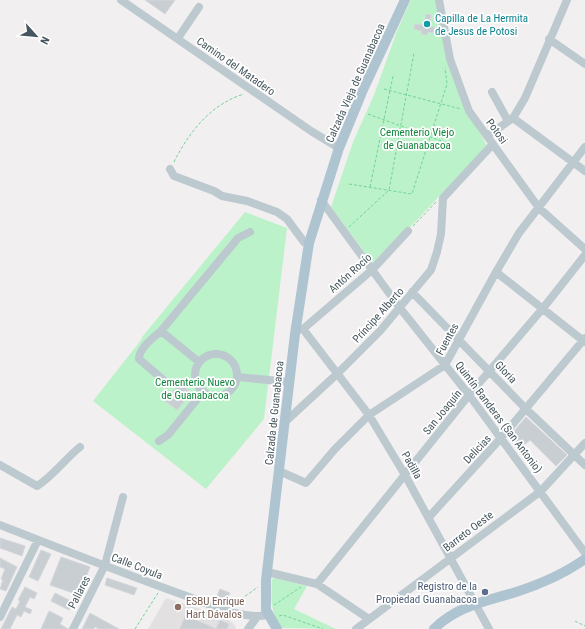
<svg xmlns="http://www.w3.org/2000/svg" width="585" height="629" viewBox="0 0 585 629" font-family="'Roboto Condensed',sans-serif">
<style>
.education{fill:#e3e0e2}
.green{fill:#bcf2c9}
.building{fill:#c9ced2;stroke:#d3d7db}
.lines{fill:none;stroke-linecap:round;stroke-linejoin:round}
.path{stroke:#71d296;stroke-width:1;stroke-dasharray:3 2;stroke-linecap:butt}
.minor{stroke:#bcc9cf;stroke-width:8}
.major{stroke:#aec4d0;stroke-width:10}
.culture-dot{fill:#0f9aa8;stroke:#fff;stroke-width:1.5}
.service-dot{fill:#5c6f8a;stroke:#fff;stroke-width:1.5}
.education-dot{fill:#8d6e63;stroke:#fff;stroke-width:1.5}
.labels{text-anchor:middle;stroke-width:3.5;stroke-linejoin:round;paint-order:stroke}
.culture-label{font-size:11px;fill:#0d838f;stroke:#fff;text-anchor:start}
.street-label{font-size:11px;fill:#46565e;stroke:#fff}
.park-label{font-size:11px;fill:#11853c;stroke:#fff}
.service-label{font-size:11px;fill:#4e5e75;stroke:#fff;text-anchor:end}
.education-label{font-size:11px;fill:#785e54;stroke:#fff;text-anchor:start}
</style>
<rect width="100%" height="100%" fill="#f2eff0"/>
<path class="education" d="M166 598 225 617 235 625 236 629H148Z"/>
<path class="green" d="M411 0H436L468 111 487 146 374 265 331 207 353 142 374 95 397 31Z
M245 212 287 228 264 419 206 489 93 401 141 340 142 337Z
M275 578 307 586 294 609 336 629 281 628C270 609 271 601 272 579Z"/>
<path class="building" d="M145 0H175L165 14Z
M426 14 431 15 429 26 437 28 436 33 428 32 427 35 421 34 422 31 414 29 415 24 424 25Z
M180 383 191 393 177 410 165 401Z
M526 417 567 455 556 466 530 440 518 450 508 438Z
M0 538 25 546 22 556 0 548Z
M41 550 51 554 38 581 29 577Z
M61 557 90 567 79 595 50 585Z
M0 558 17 567 6 591 0 589 3 580 1 579 5 569 0 567Z
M107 578 137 588 134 595 105 585Z
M25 587 37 593 34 599 30 597 25 607 32 610 30 614 24 611 21 617 17 615 10 629H1L12 607 16 609 20 601 18 600Z
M220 589 230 593 227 600 217 596Z
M55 593 73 602 69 610 51 601Z
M188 609 197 612 194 619 216 629 220 620 229 624 227 629H180Z
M49 611 63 618 60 624 68 629H41Z
M90 613 119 629H99L95 627 93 629H82Z"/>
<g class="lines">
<path class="path" d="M384 89 461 109
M368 114 450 144
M174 162C189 132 211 104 244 94
M349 184 412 194 447 84 445 68
M370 187 393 76
M413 226 436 202
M349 227 389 190 414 53
M233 605 258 587
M274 605 301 587
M279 616 283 615 323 629
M575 621 585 626
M135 629 158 593"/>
<path class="minor" d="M121 0 311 131 339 148
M439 0 450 59 469 111 539 208 585 249
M178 38 199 7
M549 39 585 64
M492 92 508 121
M513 118 585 171
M487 136 513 118 525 98 567 0
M170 169 174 176 214 191 222 196 247 201 277 212 287 219 304 242 309 243
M321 200 400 308 469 395 585 553
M496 272 585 342
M412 292 526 409 585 465
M303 329 372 270 408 231
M295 330 303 329 369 415 405 475 489 629
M161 331C153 338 139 348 139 359L167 383
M195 375a21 21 0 1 1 42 0a21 21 0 1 1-42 0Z
M199 362 161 331 238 238 250 232
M237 377 289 382
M285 422 337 374 380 331 431 270 437 252 441 234 443 198 493 144
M159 441 168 435 203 392
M0 465 37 486C53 476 65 459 80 447
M279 471 306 483 335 449 369 415 445 365 496 272 519 233 585 147
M429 517 501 438 585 338
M0 525C64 550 127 575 192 598 215 606 243 620 268 615
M267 572 317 584 369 619
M317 584 469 395 544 307 585 255
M0 617 38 540
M73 629 105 565 123 497
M248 629 257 617
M356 629 541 491 585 443"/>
<path class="major" d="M277 629 266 610V580L295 334 309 243 339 148 362 92 405 0
M434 629C456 606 487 601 516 592 541 584 564 574 585 559"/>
</g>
<circle class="culture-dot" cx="427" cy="24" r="4"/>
<circle class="service-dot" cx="485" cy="592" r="4"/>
<circle class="education-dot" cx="178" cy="607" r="4"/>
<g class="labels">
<g class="culture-label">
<text x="435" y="22">Capilla de La Hermita<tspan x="435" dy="13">de Jesus de Potosi</tspan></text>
</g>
<g class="street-label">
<text transform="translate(236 66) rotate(35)" y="4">Camino del Matadero</text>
<text transform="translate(355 83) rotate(-66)" y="4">Calzada Vieja de Guanabacoa</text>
<text transform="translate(497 131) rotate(54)" y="4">Potosi</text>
<text transform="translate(350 273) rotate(-42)" y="4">Antón Rocío</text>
<text transform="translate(378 315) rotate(-48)" y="4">Príncipe Alberto</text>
<text transform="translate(447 339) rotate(-61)" y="4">Fuentes</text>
<text transform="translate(506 372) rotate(46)" y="4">Gloria</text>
<text transform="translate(442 412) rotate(-51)" y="4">San Joaquín</text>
<text transform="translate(274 413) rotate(-84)" y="4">Calzada de Guanabacoa</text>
<text transform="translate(499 417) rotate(53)" y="4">Quintín Banderas (San Antonio)</text>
<text transform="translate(477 449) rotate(-47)" y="4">Delicias</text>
<text transform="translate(412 465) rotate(60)" y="4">Padilla</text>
<text transform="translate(468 531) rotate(-37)" y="4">Barreto Oeste</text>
<text transform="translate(137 566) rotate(21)" y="4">Calle Coyula</text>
<text transform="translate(79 592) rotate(-63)" y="4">Pallares</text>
</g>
<g class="park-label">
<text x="417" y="136">Cementerio Viejo<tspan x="417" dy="13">de Guanabacoa</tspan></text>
<text x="195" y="386">Cementerio Nuevo<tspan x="195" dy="13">de Guanabacoa</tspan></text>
</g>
<g class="service-label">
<text x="477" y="590">Registro de la<tspan x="477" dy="13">Propiedad Guanabacoa</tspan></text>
</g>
<g class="education-label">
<text x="186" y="605">ESBU Enrique<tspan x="186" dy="13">Hart Dávalos</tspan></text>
</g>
</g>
<g transform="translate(36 36) rotate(117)" stroke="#ffffff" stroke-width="3" paint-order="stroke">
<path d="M0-3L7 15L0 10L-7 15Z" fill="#46565e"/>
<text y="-6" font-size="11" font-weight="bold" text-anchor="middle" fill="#46565e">N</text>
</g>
</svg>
